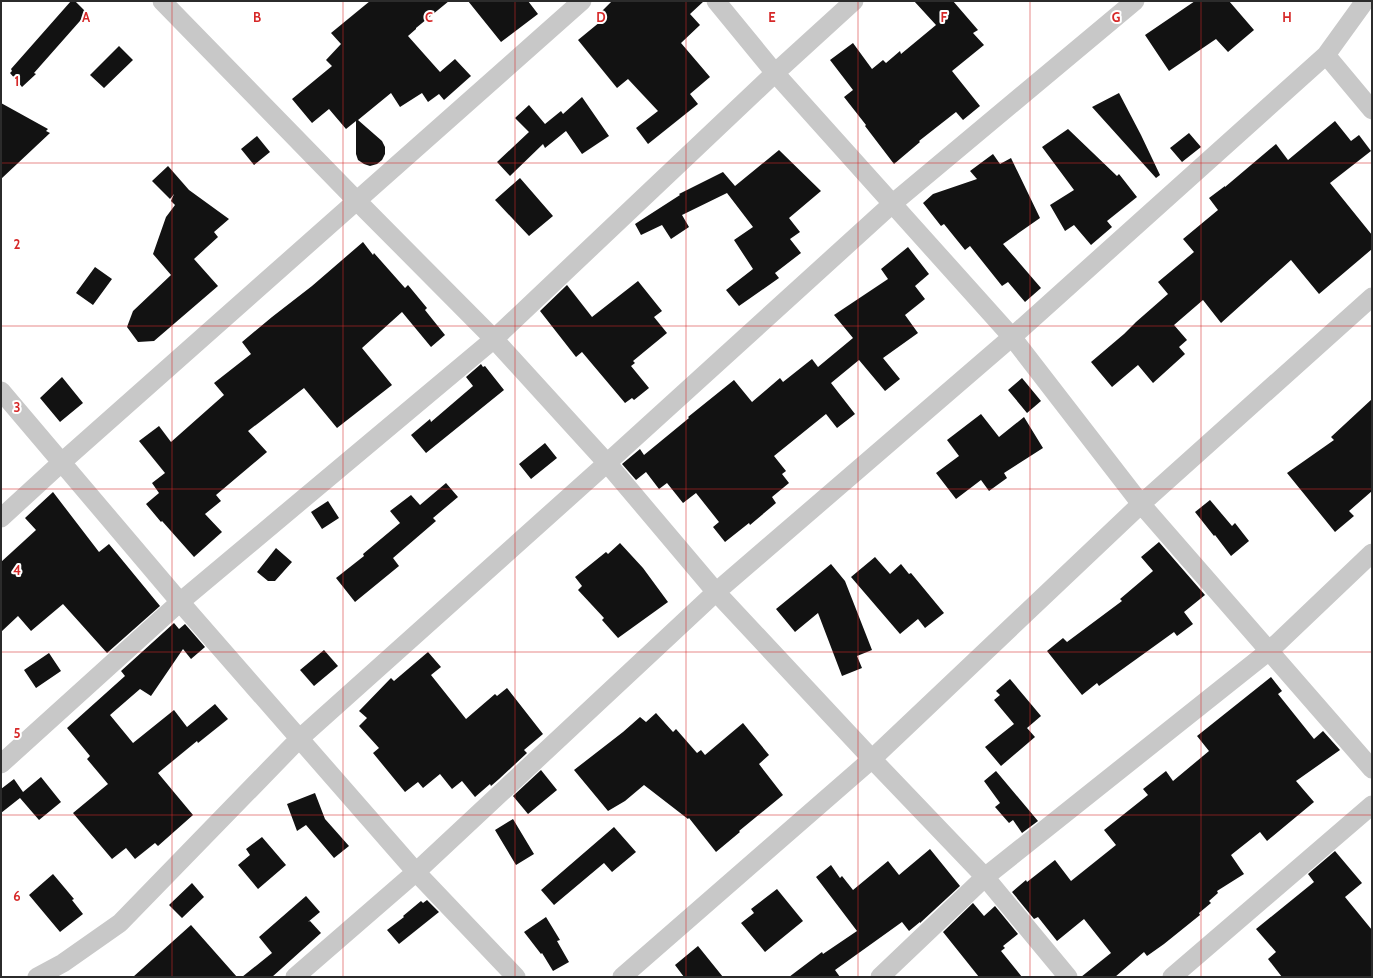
<svg xmlns="http://www.w3.org/2000/svg" width="1373" height="978" viewBox="0 0 1373 978" font-family="Cabin,sans-serif">
<style>
.building{fill:#121212}
.lines{fill:none;stroke-linecap:round;stroke-linejoin:round}
.street{stroke:#c8c8c8;stroke-width:19}
.grid{fill:none;stroke:#d62828;stroke-width:1;stroke-opacity:0.55}
.grid-label{font-size:13px;text-anchor:middle;font-weight:bold;fill:#d62828;stroke:#fff;stroke-width:4;stroke-linejoin:round;paint-order:stroke}
</style>
<rect width="100%" height="100%" fill="#fff"/>
<path class="building" d="M71 1H75L87 13 34 73 36 74 22 87 10 73 12 71 11 69Z
M370 1H449L416 28V29L408 36 440 72 455 59 471 76 444 100 439 94 428 102 422 93 400 107 391 93 358 120 382 141 385 147V154L382 160 377 164 370 166 364 164 358 160 356 154V121L346 129 329 109 312 123 292 99 332 66 326 60 341 44 331 33Z
M468 1H528L538 14 501 42Z
M612 1H704L690 14 700 25 681 43 710 77 690 94 698 104 648 144 636 128 658 111 628 79 617 88 578 40 606 17 601 12Z
M914 1H953L978 30 973 33 984 45 952 71 980 106 963 120 956 112 919 141 920 142 894 164 865 126 866 125 844 97 853 90 830 60 853 43 872 69 883 60 886 63 900 51 901 54 936 25Z
M1195 1H1229L1254 30 1228 52 1216 39 1169 71 1145 35Z
M119 46 133 60 104 88 90 75Z
M1119 93 1141 135 1160 175 1156 178 1092 107Z
M582 97 609 136 582 154 566 131 545 148 543 144 510 176 497 162 529 132 515 118 529 105 545 124 561 111 563 114Z
M1 103 48 129 46 131 50 133 1 179Z
M1335 121 1351 141 1359 135 1371 151 1330 183 1372 235V249L1319 294 1291 260 1221 323 1203 300 1174 325 1187 340 1179 347 1185 354 1153 383 1138 365 1112 387 1091 362 1124 334 1136 322 1168 294 1158 282 1194 252 1183 239 1218 210 1209 198 1225 186V187L1276 144 1288 160Z
M1068 129 1117 176 1119 174 1137 197 1107 221 1112 227 1091 245 1074 225 1065 231 1050 205 1074 190 1042 147Z
M1189 133 1201 147 1182 162 1170 148Z
M257 136 270 152 254 165 241 149Z
M779 150 821 191 789 218 800 232 790 239 801 253 775 273 779 278 739 306 726 290 753 269 734 240 753 227 727 193 682 215 689 227 671 239 662 225 641 235 635 224 680 195 679 194 723 172 735 186Z
M993 154 1000 164 1011 158 1040 218 1003 244 1041 288 1025 302 1008 282 1002 286 970 246 965 250 944 224 941 226 923 203 933 194 977 179 970 171Z
M168 166 189 190 229 219 214 232 218 237 194 259 218 286 154 341 138 342 127 327 133 311 171 275 153 254 166 217 175 205 171 201 174 194 170 199 152 181Z
M520 178 553 216 529 236 495 200Z
M363 242 373 255 374 253 405 288 408 285 427 308 425 310 445 335 431 347 402 312 362 348 392 385 337 428 304 388 248 431 267 452 216 495 221 501 205 514 222 532 194 557 162 521 161 522 146 504 159 493 152 483 165 473 139 441 159 426 171 442 224 395 214 383 251 354 242 342 272 317 312 286Z
M908 247 929 274 915 286 925 299 905 315 918 333 883 358 900 379 885 391 859 360 831 383 855 414 837 428 826 414 774 456 786 471 782 474 789 483 772 497 776 503 750 525 749 523 725 542 713 527 719 522 696 493 683 503 667 483 659 489 646 472 636 480 622 464 640 449 644 455 689 418 688 417 734 380 752 402 780 378 783 382 812 359 818 367 853 338 834 315 888 279 881 269Z
M95 267 112 279 93 305 76 293Z
M638 281 662 311 654 317 667 333 633 361 635 363 631 366 649 388 634 400 632 398 625 403 582 352 576 357 540 311 567 285 592 317Z
M481 364 483 367 485 366 504 390 426 453 411 435 430 419 431 422 473 386 466 377Z
M62 377 83 403 60 422 40 398Z
M1022 378 1041 401 1027 413 1008 390Z
M1372 399V491L1349 511 1354 516 1335 532 1287 473 1334 440 1331 437Z
M981 414 999 437 1024 417 1043 448 1004 473 1007 478 989 491 981 480 956 499 936 473 959 456 947 440Z
M545 443 557 458 531 479 519 464Z
M446 483 458 497 433 518 436 521 393 558 399 566 355 602 336 578 364 556 363 554 400 523 390 511 411 495 420 505Z
M53 492 99 552 109 544 160 606 107 653 63 604 31 631 18 616 1 632V562L36 530 25 518Z
M1210 500 1232 526 1235 523 1249 541 1231 556 1215 535 1214 536 1195 512Z
M328 501 339 518 322 529 311 512Z
M1159 542 1205 595 1184 612 1193 624 1177 636 1174 632 1099 686 1097 683 1082 695 1047 651 1063 638 1067 642 1122 601 1120 599 1153 571 1141 557Z
M620 543 643 568 668 602 618 638 602 620 604 618 578 590 582 586 575 577 606 552 608 554Z
M276 548 292 562 275 581H268L257 572Z
M875 557 890 574 901 564 909 574 911 573 944 613 925 628 918 619 900 634 851 577Z
M831 564 845 581 872 650 857 656 862 668 842 676 818 613 795 632 776 609Z
M174 623 179 629 185 624 205 647 191 659 183 649 151 696 140 689 110 715 133 743 174 710 187 727 215 704 228 719 198 743 197 741 158 773 193 815 158 846 155 843 135 859 126 848 112 859 73 813 108 784 87 759 90 756 67 728 125 676 121 671Z
M324 650 338 666 314 686 300 670Z
M428 652 441 667 431 675 466 719 495 694 497 696 507 688 543 734 524 750 527 753 499 779 491 786 490 784 475 797 462 781 452 789 440 774 423 788 418 782 405 792 373 753 379 748 359 726 367 718 359 711 391 678 394 681Z
M49 653 61 671 36 688 24 670Z
M1271 677 1282 691 1278 694 1314 739 1323 731 1340 750 1296 781 1314 802 1267 841 1260 832 1231 855 1244 874 1217 891 1218 893 1209 901 1211 903 1199 913 1200 915 1164 944 1147 956 1144 952 1115 977H1081L1111 953 1084 919 1057 941 1038 917 1034 919 1012 892 1026 880 1027 882 1055 860 1071 881 1116 845 1104 830 1148 795 1143 789 1166 771 1173 781 1209 751 1197 736Z
M1010 679 1041 716 1027 728 1035 737 1001 766 985 747 1014 724 994 700 1000 695 996 691Z
M656 713 673 732 676 729 697 753 701 750 705 755 743 723 769 755 759 764 783 795 739 831 740 832 716 852 689 818 688 819 644 785 625 801 608 811 574 770 623 732 640 717 646 722Z
M541 770 557 790 528 814 513 796Z
M996 771 1038 821 1022 833 1013 820 1009 823 995 807 1000 803 984 781Z
M41 777 61 802 39 820 20 798 1 813V789L14 779 23 792Z
M315 793 325 819 349 846 334 858 306 825 297 831 287 804Z
M513 819 534 854 516 865 495 830Z
M614 827 636 852 612 872 604 863 554 905 541 890Z
M262 837 286 865 258 889 238 865 250 855 246 849Z
M930 849 960 886 920 923V922L909 931 902 922 835 970 840 977H789L822 952 823 954 857 931 816 877 831 865 840 878 842 876 853 890 888 861 899 875Z
M1335 851 1362 883 1345 897 1372 930V977H1282L1268 959 1276 952 1256 929 1314 882 1308 874Z
M53 874 74 899 72 900 83 914 60 932 29 895Z
M192 883 204 897 182 918 169 905Z
M777 889 803 921 765 952 741 923 754 913 751 909Z
M306 896 320 912 308 922 310 921 321 933 272 977H242L272 953 259 937Z
M427 900 439 912 399 944 387 930 404 917 403 916 421 901 423 903Z
M973 903 984 916 995 906 1018 934 1003 946 1005 948 1001 951 1022 977H979L943 932Z
M546 917 560 940 557 941 569 962 553 971 542 953 541 954 524 932Z
M191 925 237 977H133Z
M698 946 723 977H684L675 965Z"/>
<g class="lines">
<path class="street" d="M162 1 357 201 494 339 607 463 716 592 872 759 985 877 1068 977
M716 1 775 73 1012 337 1141 504 1372 769
M1326 55 1372 110
M1 391 180 602 416 872 516 977
M1 518 62 462 582 1
M1 764 180 602 494 339 775 73 854 1
M37 977 63 963 120 923 299 739 607 463 892 204 1135 1
M295 977 416 872 716 592 1012 337 1326 55 1365 1
M622 977 872 759 1141 504 1372 297
M880 977 985 877 1269 651 1372 553
M1172 977 1372 805"/>
</g>
<path class="grid" d="M172 1V977M343 1V977M515 1V977M686 1V977M858 1V977M1030 1V977M1201 1V977M1 163H1372M1 326H1372M1 489H1372M1 652H1372M1 815H1372"/>
<g class="grid-label">
<text x="86" y="22">A</text>
<text x="257" y="22">B</text>
<text x="429" y="22">C</text>
<text x="601" y="22">D</text>
<text x="772" y="22">E</text>
<text x="944" y="22">F</text>
<text x="1116" y="22">G</text>
<text x="1287" y="22">H</text>
<text x="17" y="86">1</text>
<text x="17" y="249">2</text>
<text x="17" y="412">3</text>
<text x="17" y="575">4</text>
<text x="17" y="738">5</text>
<text x="17" y="901">6</text>
</g>
<rect width="1373" height="978" fill="none" stroke="#2b2b2b" stroke-width="4"/>
</svg>
